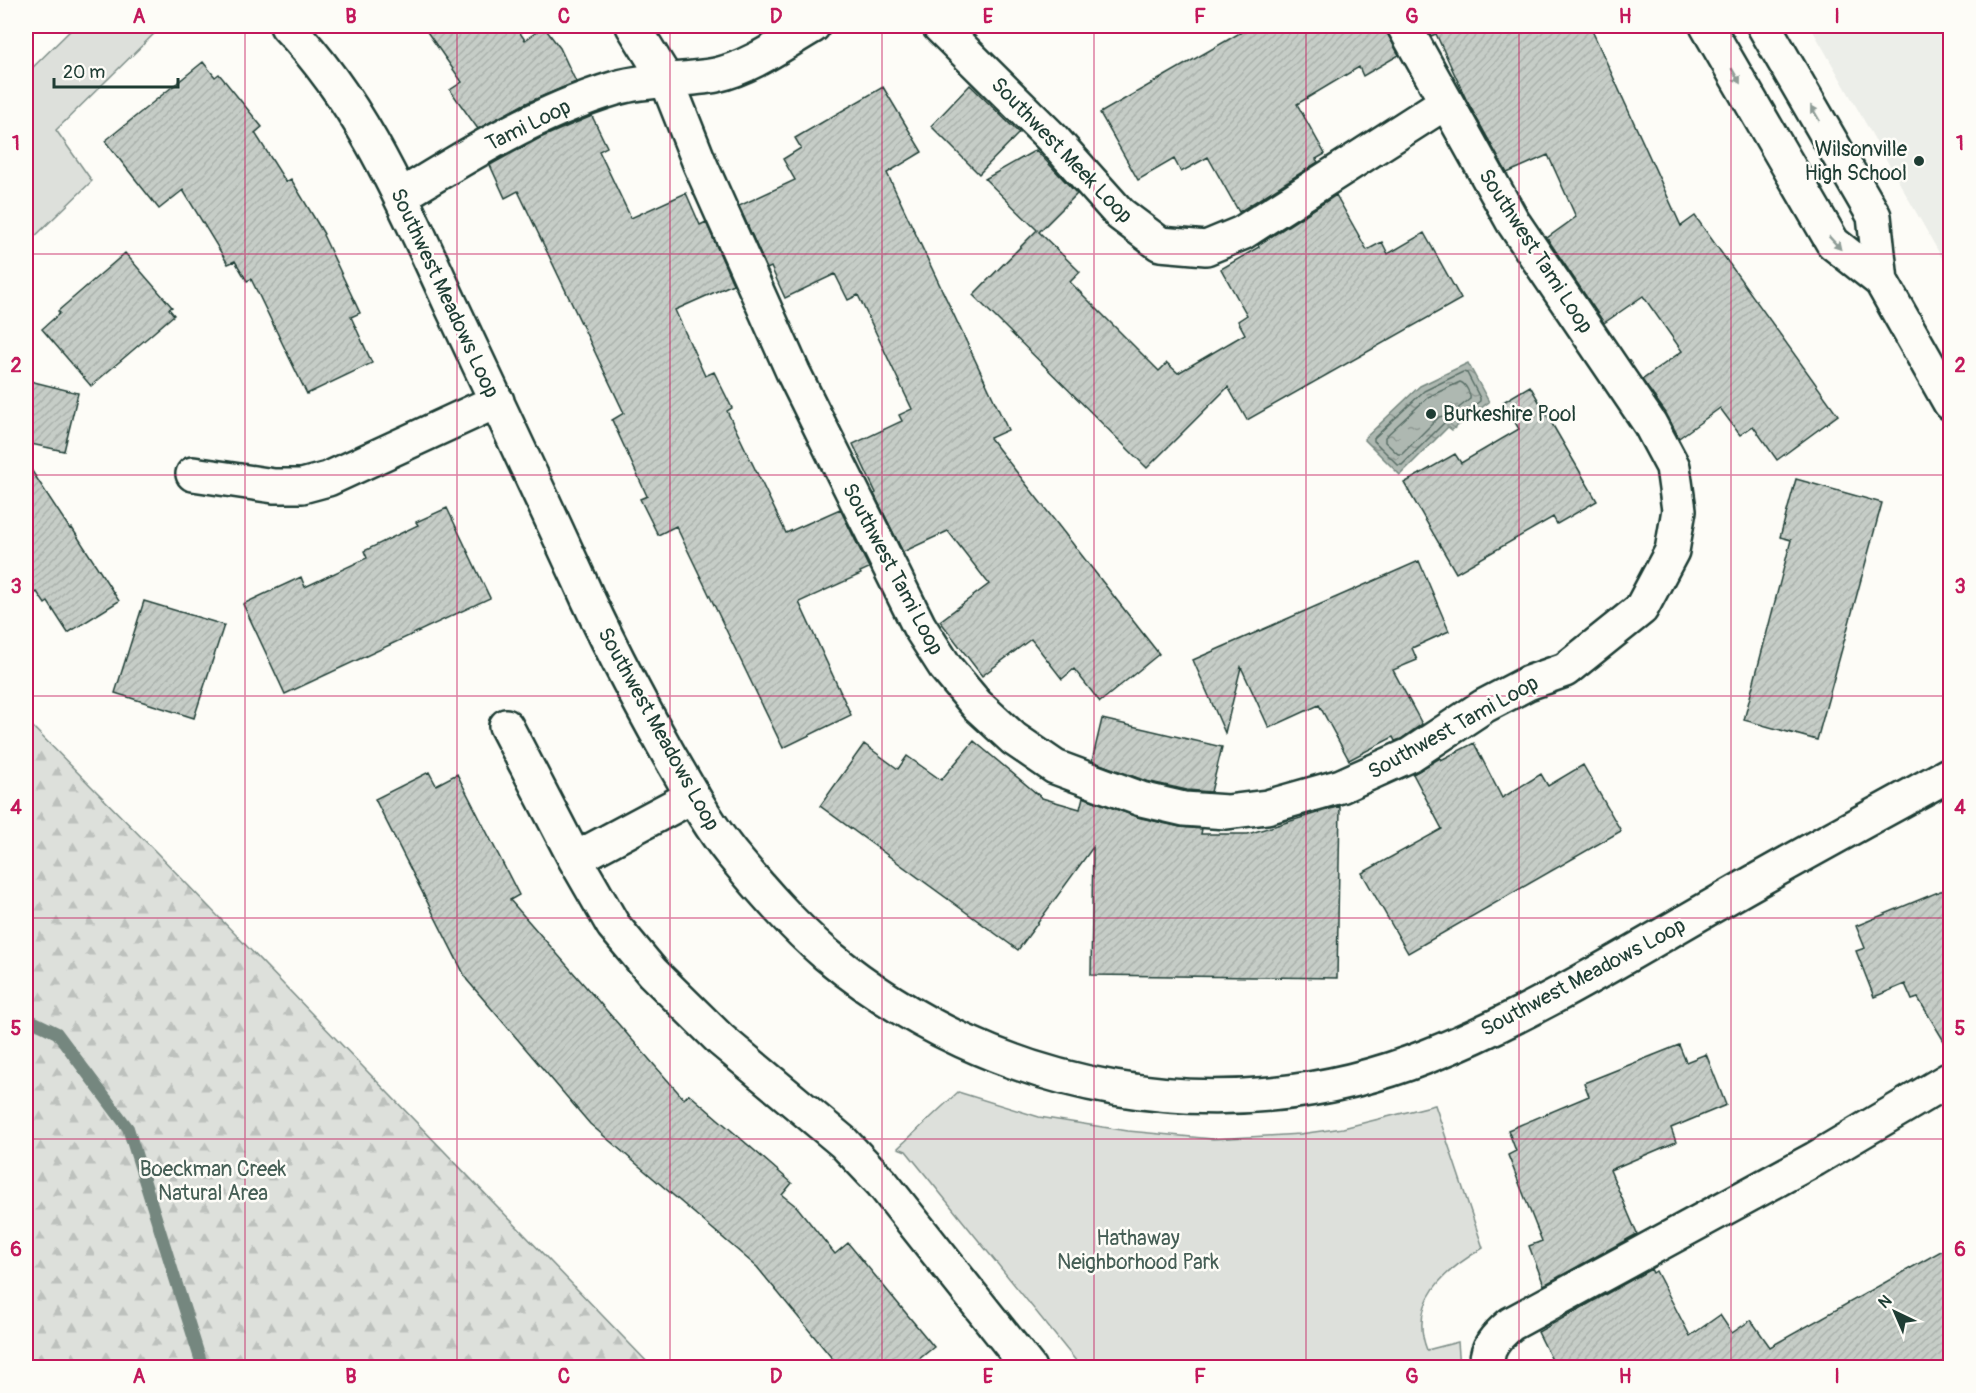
<svg xmlns="http://www.w3.org/2000/svg" width="1976" height="1393" viewBox="0 0 1976 1393" font-family="Pangolin,sans-serif">
<style>
.built{fill:#eceee9}
.green{fill:#dde0db;stroke:#7e8e88;stroke-width:1.5}
.forest{fill:url(#forest-firs);stroke:#7e8e88;stroke-width:1.5}
.water{fill:url(#water-ripples);stroke:#75877f;stroke-width:1.5}
.lines{fill:none;stroke-linecap:round;stroke-linejoin:round}
.shore{stroke:#586e66;stroke-width:1.5}
.stream{stroke:#75877f;stroke-width:12}
.building{fill:url(#building-hatch);stroke:#1f3d34;stroke-width:1.5}
.minor-casing{stroke:#1f3d34;stroke-width:38}
.major-casing{stroke:#1f3d34;stroke-width:38}
.minor{stroke:#fdfcf7;stroke-width:33}
.major{stroke:#fdfcf7;stroke-width:33}
.oneway{fill:#8e9c96}
.grid{fill:none;stroke:#c2185b;stroke-width:1.5;stroke-opacity:0.55}
.poi-dot{fill:#1f3d34;stroke:#fdfcf7;stroke-width:2}
.labels{text-anchor:middle;stroke-width:5;stroke-linejoin:round;paint-order:stroke}
.street-label{font-size:21px;fill:#1f3d34;stroke:#fdfcf7}
.poi-label{font-size:21px;fill:#1f3d34;stroke:#fdfcf7;text-anchor:end}
.park-label{font-size:21px;fill:#455e55;stroke:#fdfcf7}
.neatline{fill:none;stroke:#c2185b;stroke-width:2}
.grid-label{font-size:20px;text-anchor:middle;font-weight:bold;fill:#c2185b}
</style>
<defs>
<pattern id="forest-firs" width="22" height="20" patternUnits="userSpaceOnUse" patternTransform="scale(1.5)"><rect width="22" height="20" fill="#dde0db"/><path d="M5 1l3.5 6h-7zM16 11l3.5 6h-7z" fill="#bdc1bd"/></pattern>
<pattern id="water-ripples" width="26" height="14" patternUnits="userSpaceOnUse" patternTransform="scale(1.5)"><rect width="26" height="14" fill="#aeb8b1"/><path d="M2 4q2-2 4 0t4 0M15 11q2-2 4 0t4 0" fill="none" stroke="#8d9791"/></pattern>
<pattern id="building-hatch" width="6" height="6" patternUnits="userSpaceOnUse" patternTransform="scale(1.5)"><rect width="6" height="6" fill="#c6cdc7"/><path d="M-1 1l2-2M0 6l6-6M5 7l2-2" fill="none" stroke="#aab1ac"/></pattern>
</defs>
<rect width="100%" height="100%" fill="#fdfcf7"/>
<filter id="ink" filterUnits="userSpaceOnUse"><feTurbulence type="fractalNoise" baseFrequency=".0167" numOctaves="2"/><feDisplacementMap in="SourceGraphic" scale="12" xChannelSelector="R" yChannelSelector="G"/><feConvolveMatrix kernelMatrix="1 2 1 2 8 2 1 2 1" color-interpolation-filters="sRGB"/></filter>
<g filter="url(#ink)">
<path class="built" d="M1810 26H1950V272L1824 50Z"/>
<path class="green" d="M75 26H162L56 130 92 181 26 245V74Z
M958 1092 1039 1117 1128 1131 1213 1139 1300 1134 1343 1128 1435 1105 1483 1248C1445 1270 1408 1301 1427 1350L1458 1342 1460 1367H1081L906 1151 898 1148Z"/>
<path class="forest" d="M26 720 158 854 652 1367H26Z"/>
<path class="water" d="M1468 363 1489 402 1452 430 1448 427 1400 475 1364 439 1420 386Z"/>
<g class="lines">
<path class="shore" d="M1463 372 1467 373 1480 398V401L1453 422 1444 423 1402 465H1398L1374 441V438L1424 391Z
M1460 382C1465 383 1471 394 1470 399L1451 414 1439 417 1402 454H1398L1385 442V437L1428 397Z"/>
<path class="stream" d="M26 1018 57 1033 128 1128 203 1368"/>
</g>
<path class="building" d="M423 26H515L525 40 544 27 560 48 576 82 524 104 478 129 450 90 462 82Z
M1252 26H1385L1388 35 1399 55 1363 76 1359 67 1297 104 1325 154 1316 159 1318 162 1239 212 1208 157 1181 172 1174 159 1138 180 1100 113Z
M1425 26H1590L1681 226 1695 216 1838 415 1777 460 1753 426 1740 435 1720 408 1679 438 1666 413 1642 380 1682 351 1643 296 1604 323 1547 238 1576 217 1548 155 1507 173 1466 99 1436 34 1431 36Z
M203 62 215 77 219 74 262 127 255 133 286 182 291 179 324 234 323 235 360 313 351 317 372 363 307 394 251 279 247 281 235 261 228 264 183 190 159 209 105 141Z
M970 85 1019 133 979 174 931 126Z
M883 87 922 152 887 173 1008 430 990 438 1159 654 1100 702 1074 669 1062 679 1031 639 982 676 940 621 989 584 948 531 903 552 874 494 876 493 853 444 902 421 899 415 912 409 858 295 848 300 835 274 785 298 771 267 767 269 739 206 795 180 783 159 801 148 795 138Z
M592 116 607 147 599 151 631 218 686 193 700 225 706 222 733 284 675 310 705 376 714 372 732 408 727 411 786 533 840 509 869 568 860 572 861 574 799 602 851 715 783 748 676 526 658 535 640 499 647 496 612 420 624 413 518 191 505 198 490 165 540 138Z
M1036 150 1077 194 1039 232 1080 272 1070 282 1159 371 1167 363 1178 373 1245 334 1238 321 1247 315 1221 269 1259 247 1258 245 1336 195 1367 250 1382 242 1388 254 1424 233 1461 299 1247 420 1228 387 1147 468 973 295 1037 230 985 179Z
M125 253 172 307 169 309 174 315 91 386 42 329 60 313 58 311Z
M26 380 78 393 64 451 26 443Z
M1530 386 1597 501 1557 524 1553 517 1456 573 1404 483 1455 454 1461 463 1519 429 1503 402Z
M26 462 70 529 72 528 119 601 68 633 48 602 45 604 37 592 26 599Z
M1796 479 1882 503 1817 740 1744 720 1791 540 1780 537Z
M447 508 490 598 285 694 243 604 301 577 305 587 367 558 364 551 418 525 416 522Z
M1419 561 1449 631 1412 648 1417 660 1393 670 1422 724 1401 739 1395 741 1393 737 1349 760 1319 705 1269 728 1241 667 1225 733 1193 660Z
M144 601 224 625 194 718 115 693Z
M1102 719 1222 747 1211 792 1187 790 1146 781 1092 761Z
M974 741 1042 798 1080 809 1083 797 1137 817 1180 827 1202 829 1201 834H1248L1340 806 1337 978 1091 975 1093 847 1018 950 820 806 864 744 898 769 907 756 941 780Z
M1474 743 1502 798 1541 774 1548 786 1583 765 1621 831 1408 953 1362 873 1442 829 1413 774 1440 758 1441 760Z
M429 772 436 785 457 774 519 895 510 900 606 1010 684 1099 689 1094 792 1183 782 1195 797 1207 835 1254 848 1243 934 1347 908 1368H840L757 1267 590 1124 467 980 375 799Z
M1950 887V1051L1918 998 1912 1000 1905 984 1874 997 1856 951 1865 948 1856 926Z
M1679 1045 1686 1062 1706 1054 1726 1105 1671 1128 1676 1142 1610 1170 1637 1234 1544 1285 1529 1246 1542 1241 1508 1155 1516 1151 1508 1130 1589 1096 1584 1083Z
M1950 1246V1368H1556L1538 1332 1651 1269 1653 1273 1656 1271 1690 1336 1720 1315 1732 1333 1751 1320 1770 1347Z"/>
<g class="lines">
<g class="minor-casing">
<path id="minor" d="M287 26C364 106 405 206 451 305 494 396 537 487 579 579 606 640 637 698 669 755 689 789 707 823 731 853 761 889 792 925 827 955 994 1094 1225 1137 1428 1056 1529 1016 1622 958 1716 904 1793 859 1872 817 1950 774
M633 26 667 81 700 164 793 372 919 626 946 668 977 705 1014 739 1055 767 1141 799 1184 809 1227 812 1267 807 1341 786 1410 755 1484 706 1528 683 1565 670 1641 609 1672 551 1679 510 1673 467 1650 424 1513 222 1404 26
M939 26 1053 139 1120 214 1160 244 1206 248 1242 233 1446 102
M401 196C469 154 539 111 616 88 646 79 684 81 716 75 751 67 782 44 813 26
M193 474 274 486H302L328 479 497 401
M506 726 575 859 613 925 652 972 721 1040 843 1142 882 1183 1029 1368
M575 859 693 796
M1488 1368C1483 1349 1498 1335 1511 1324L1815 1159 1950 1079"/>
</g>
<g class="major-casing">
<path id="major" d="M1707 26 1833 243 1881 281 1950 403
M1764 26 1874 216 1881 281"/>
</g>
<use href="#minor" class="minor"/>
<use href="#major" class="major"/>
</g>
<defs><path id="oneway-solid" d="M-6-.8H1V-3.2L6.5 0L1 3.2V.8H-6Z" transform="scale(1.5)"/></defs>
<g class="oneway">
<use href="#oneway-solid" transform="translate(1736 76) rotate(60)"/>
<use href="#oneway-solid" transform="translate(1815 113) rotate(-120)"/>
<use href="#oneway-solid" transform="translate(1835 243) rotate(47)"/>
</g>
</g>
<path class="grid" d="M245 26V1368M457 26V1368M670 26V1368M882 26V1368M1094 26V1368M1306 26V1368M1519 26V1368M1731 26V1368M26 254H1950M26 475H1950M26 696H1950M26 918H1950M26 1139H1950"/>
<g class="poi-dot">
<circle cx="1919" cy="161" r="6"/>
<circle cx="1431" cy="414" r="6"/>
</g>
<g class="labels">
<g class="street-label">
<text transform="translate(528 125) rotate(-26)" y="7">Tami Loop</text>
<text transform="translate(1062 150) rotate(46)" y="7">Southwest Meek Loop</text>
<text transform="translate(1536 251) rotate(57)" y="7">Southwest Tami Loop</text>
<text transform="translate(445 293) rotate(65)" y="7">Southwest Meadows Loop</text>
<text transform="translate(893 569) rotate(62)" y="7">Southwest Tami Loop</text>
<text transform="translate(1453 727) rotate(-29)" y="7">Southwest Tami Loop</text>
<text transform="translate(659 729) rotate(61)" y="7">Southwest Meadows Loop</text>
<text transform="translate(1583 977) rotate(-28)" y="7">Southwest Meadows Loop</text>
</g>
<g class="poi-label">
<text x="1907" y="156">Wilsonville<tspan x="1907" dy="24">High School</tspan></text>
<text x="1443" y="421" text-anchor="start">Burkeshire Pool</text>
</g>
<g class="park-label">
<text x="213" y="1176">Boeckman Creek<tspan x="213" dy="24">Natural Area</tspan></text>
<text x="1138" y="1245">Hathaway<tspan x="1138" dy="24">Neighborhood Park</tspan></text>
</g>
</g>
<rect width="1976" height="1393" fill="none" stroke="#fdfcf7" stroke-width="66"/>
<g transform="translate(1895 1312) rotate(316)" stroke="#fdfcf7" stroke-width="4.5" paint-order="stroke">
<path d="M0-4.5L10 22L0 15L-10 22Z" fill="#1f3d34"/>
<text y="-9" font-size="16" font-weight="bold" text-anchor="middle" fill="#1f3d34">N</text>
</g>
<path d="M54 78v9h124v-9" fill="none" stroke="#1f3d34" stroke-width="3"/>
<text x="63" y="78" font-size="18" fill="#1f3d34" stroke="#fdfcf7" stroke-width="4.5" paint-order="stroke">20 m</text>
<rect x="33" y="33" width="1910" height="1327" class="neatline"/>
<g class="grid-label">
<text x="139" y="23">A</text>
<text x="351" y="23">B</text>
<text x="564" y="23">C</text>
<text x="776" y="23">D</text>
<text x="988" y="23">E</text>
<text x="1200" y="23">F</text>
<text x="1412" y="23">G</text>
<text x="1625" y="23">H</text>
<text x="1837" y="23">I</text>
<text x="16" y="150">1</text>
<text x="1960" y="150">1</text>
<text x="16" y="372">2</text>
<text x="1960" y="372">2</text>
<text x="16" y="593">3</text>
<text x="1960" y="593">3</text>
<text x="16" y="814">4</text>
<text x="1960" y="814">4</text>
<text x="16" y="1035">5</text>
<text x="1960" y="1035">5</text>
<text x="16" y="1256">6</text>
<text x="1960" y="1256">6</text>
<text x="139" y="1383">A</text>
<text x="351" y="1383">B</text>
<text x="564" y="1383">C</text>
<text x="776" y="1383">D</text>
<text x="988" y="1383">E</text>
<text x="1200" y="1383">F</text>
<text x="1412" y="1383">G</text>
<text x="1625" y="1383">H</text>
<text x="1837" y="1383">I</text>
</g>
</svg>
